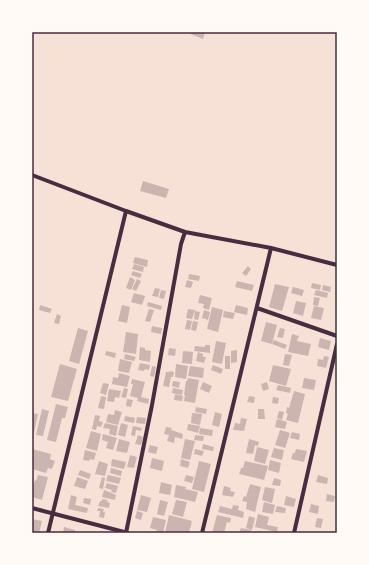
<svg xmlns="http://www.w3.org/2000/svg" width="369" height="565" viewBox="0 0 369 565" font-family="'Libre Baskerville',serif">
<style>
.building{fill:#ccb4b1}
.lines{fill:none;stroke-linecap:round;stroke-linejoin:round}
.minor{stroke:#4a2c40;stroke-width:4}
.neatline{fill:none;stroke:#4a2c40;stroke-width:1.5}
</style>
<rect width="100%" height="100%" fill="#f7e1d7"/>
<path class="building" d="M185 32H205L203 39Z
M143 181 169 189 166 198 140 191Z
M135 257 148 260 147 267 133 263Z
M134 264 144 267 143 272 132 269Z
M248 266 251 269 246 276 242 273Z
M133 271 142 274 140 278 131 275Z
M189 274 200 276 199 281 188 279Z
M130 277 135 280 131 290 126 288Z
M137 279 141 281 136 291 132 289Z
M187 280 193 282 191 288 185 287Z
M237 281 254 285 252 291 235 287Z
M312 283 321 285 320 290 311 288Z
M275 284 289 287 282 311 269 307Z
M323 285 331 287 330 292 322 290Z
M293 287 304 290 302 296 291 293Z
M155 288 160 289 158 297 152 296Z
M161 290 166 291 164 299 159 298Z
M316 290 328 293 327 298 314 295Z
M134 293 145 296 142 305 131 302Z
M200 295 212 298 209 310 203 308 204 304 198 303Z
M314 297 320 298 318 306 313 305Z
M296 301 306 303 303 316 293 313Z
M148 302 162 306 161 310 147 306Z
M40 305 52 309 50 313 39 310Z
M122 305 130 307 127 323 118 321Z
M236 305 248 308 247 315 234 312Z
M314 306 324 308 321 320 311 318Z
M212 307 223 310 218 332 207 329Z
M149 309 154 310 150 322 145 321Z
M188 309 195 310 192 319 186 318Z
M204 310 210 312 208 320 202 318Z
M195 311 200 312 198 320 194 319Z
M224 311 235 313 233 319 223 317Z
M57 314 61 316 59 324 54 323Z
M187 320 192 321 190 330 185 329Z
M193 321 198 322 196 331 191 330Z
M266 322 277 325 272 344 261 341Z
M152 326 162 328 161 334 151 332Z
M78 328 88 331 79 364 69 361Z
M280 328 285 329 283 338 277 337Z
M126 332 138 334 136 354 123 352Z
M292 334 299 336 297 341 311 344 308 356 288 352Z
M320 338 331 341 329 350 318 347Z
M274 340 287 345 285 349 272 344Z
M216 341 226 343 222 364 212 362Z
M205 345H210V353L194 351 195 346 205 347Z
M140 347 145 348V350L151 351 150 362 139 360Z
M169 348 176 349 175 356 168 355Z
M237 350V362L231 363V351Z
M106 351 116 353 115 358 105 355Z
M183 351 193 352 192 364 182 363Z
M198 352 203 354V357H206L204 363 196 361Z
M125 354 136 357 134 361 124 359Z
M285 354 292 355 289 366 283 365Z
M225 356H230V369H225Z
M324 356 329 357 326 368 317 366 318 359 323 360Z
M120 359 132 362 129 373 118 371Z
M140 363 150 365 149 370 145 369 144 371 138 370Z
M60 364 77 369 68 401 51 397Z
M176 364 188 366 186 379 175 377Z
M213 365 223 369 221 374 211 370Z
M273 365 291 369 286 386 269 381Z
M152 366 156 367 154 377 150 376Z
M190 366 204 368 203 378 188 376Z
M170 371 174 372 173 377H171L169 387 163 386 166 372H169Z
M119 373 130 376 127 387 112 384 113 377 118 378Z
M188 378 199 380 195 403 184 401 185 395H184L186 381H187Z
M304 378 316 380 314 390 302 388Z
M132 379 145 382 141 397 149 399 148 404 137 401 138 398 130 396 133 384H131Z
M173 381 180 382 179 388 172 386Z
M203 382 212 386 209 393 200 389Z
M267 382 269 389 263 391 261 384Z
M103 383 109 384 106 395 100 393Z
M278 385 291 388 290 393 276 390Z
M124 388 128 389 126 398 121 397Z
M173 388 183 390 182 395 172 393Z
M109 389 121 391 119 398 115 397 114 402 107 401Z
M294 391 305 394 298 423 286 420 288 414 286 413 287 407 289 408Z
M175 394 183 396 182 401 174 400Z
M101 396 106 397 104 409 98 408Z
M249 396 255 397 254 403 247 402Z
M273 397 279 398 278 404 272 403Z
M127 399 133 400 131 407 126 406Z
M56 404 68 407 65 418H62L56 442 47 440Z
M196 407 207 409 206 414 195 412Z
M42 409 49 411 43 436 36 435Z
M258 409H264L265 419H258Z
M115 410 122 412 118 425 106 422 108 414 114 415Z
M279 411 284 412 282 420 277 418Z
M215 412 222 414 219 427 212 425Z
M32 413 38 414 33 438H32Z
M192 413 202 414 200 425 191 423Z
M95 415 100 416 99 421 103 422 101 427 97 426 96 430 92 429Z
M125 416 135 418 134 423 124 421Z
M137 417 146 418 145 424 136 423Z
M241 418 247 419 244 431 233 430 235 423 240 424Z
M277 419 287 422 285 429 275 427Z
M105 423 118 426 116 436 109 434 110 429 103 428Z
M121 423 128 425 125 437 118 435Z
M188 424 200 426 198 433 187 430Z
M133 426 142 428 141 431 136 430 135 436 131 435Z
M166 427 172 428 171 430 183 434 182 439 175 437 174 443 167 441 169 435 164 434Z
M200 428 213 430 212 436 199 434Z
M280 430 290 433 285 448 275 445Z
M91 431 101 434 97 451 86 448Z
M292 432 300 434 299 440 290 438Z
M103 434 117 438 113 450 106 448 108 442 102 440Z
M138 435 143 437 141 445 135 444Z
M195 435 204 436 203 441 194 440Z
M119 439 130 442 127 453 116 451Z
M185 439 195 441 190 460 181 458Z
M249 439 259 442 258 446 255 445 253 454 246 453Z
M203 444 214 447 213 451 202 449Z
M150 445 158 447 156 454 148 452Z
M257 447 269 450 265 464 254 461Z
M274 448 284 450 282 460 271 457Z
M32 449 51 454 50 459 55 461 52 469 48 468 46 473 32 469Z
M195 449 204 451 202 456 194 454Z
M296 449 307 451 304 462 291 459 293 453H295Z
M85 450 96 453 94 460 90 459 89 461 83 460Z
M130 455 137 457 134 468 127 467Z
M152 458 164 461 162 471 150 468Z
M112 459 126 462 124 469 111 466Z
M181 459 190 462 188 468 180 466Z
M270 460 281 463 279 473 268 470Z
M99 461 108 464 105 476 95 474Z
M199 461 211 464 204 492 192 489Z
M245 461 268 466 264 480 239 474 241 468H243Z
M111 468 122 471 121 476 110 473Z
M80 470 91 474 89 479 78 475Z
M38 475 48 477 42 500 32 497V486H33L35 480 36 481Z
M108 475 121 478 119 484 106 481Z
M186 475 194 477 192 483 184 481Z
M318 475 328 478 327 484 316 482Z
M77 477 88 481 85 489 74 486Z
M102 477 105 478 103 489 99 488Z
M274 478 281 480 280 486 272 485Z
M161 482 172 485 170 495 159 493Z
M107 483 118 486 116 493 111 492 112 490 105 488Z
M250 484 261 487 255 512 246 509 247 502 242 501 244 496 246 497Z
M176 485 186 487 185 489 198 492 195 502 174 497Z
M224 486 231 488 230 491 235 492 233 497 222 495Z
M265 487 275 489 272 503 262 500Z
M104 490 116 495 115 500 102 497Z
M327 494 335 496 334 502 326 501Z
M71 495 77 497 75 505 88 508 87 513 68 509Z
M141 495 151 498 147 512 137 510Z
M286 496 296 499 294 507 284 505Z
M84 498 91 499 90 505 83 503Z
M102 499 108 500 107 502 110 503 109 508 98 506 100 501H102Z
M160 500 168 502 164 516 157 514Z
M176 500 187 502 183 517 172 514Z
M264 502 275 505 273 514 262 512Z
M311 504 319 506 318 514 309 512Z
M233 505 239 506 238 510 244 512 243 518 218 512 220 506 232 509Z
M277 506 286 508 285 513 275 512Z
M98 508 104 509 103 512H105L104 518 99 517 100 511H97Z
M137 511 143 513 141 520 135 518Z
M258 514 269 517 267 525 278 527 277 532 255 527Z
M169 515 192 521 189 533H165Z
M217 515 231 518 230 523 227 522 224 533H212Z
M249 516 255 518 252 530 246 528Z
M153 517 166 520 163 533H156L157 530 150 528Z
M317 518 323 519 321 528 315 527Z
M32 519 42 521 39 533H32Z
M64 527 75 530V533H63Z
M241 528 251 530 250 533H239Z"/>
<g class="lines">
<path class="minor" d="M32 175 126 211 185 232 271 248 337 265
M257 308 337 336
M32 508 128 533
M48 533 126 211
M126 533 152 405 181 244 185 232
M202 533 271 248
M294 533 337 344"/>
</g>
<rect width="369" height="565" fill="none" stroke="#fffaf5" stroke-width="66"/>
<rect x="33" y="33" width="303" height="499" class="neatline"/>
</svg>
